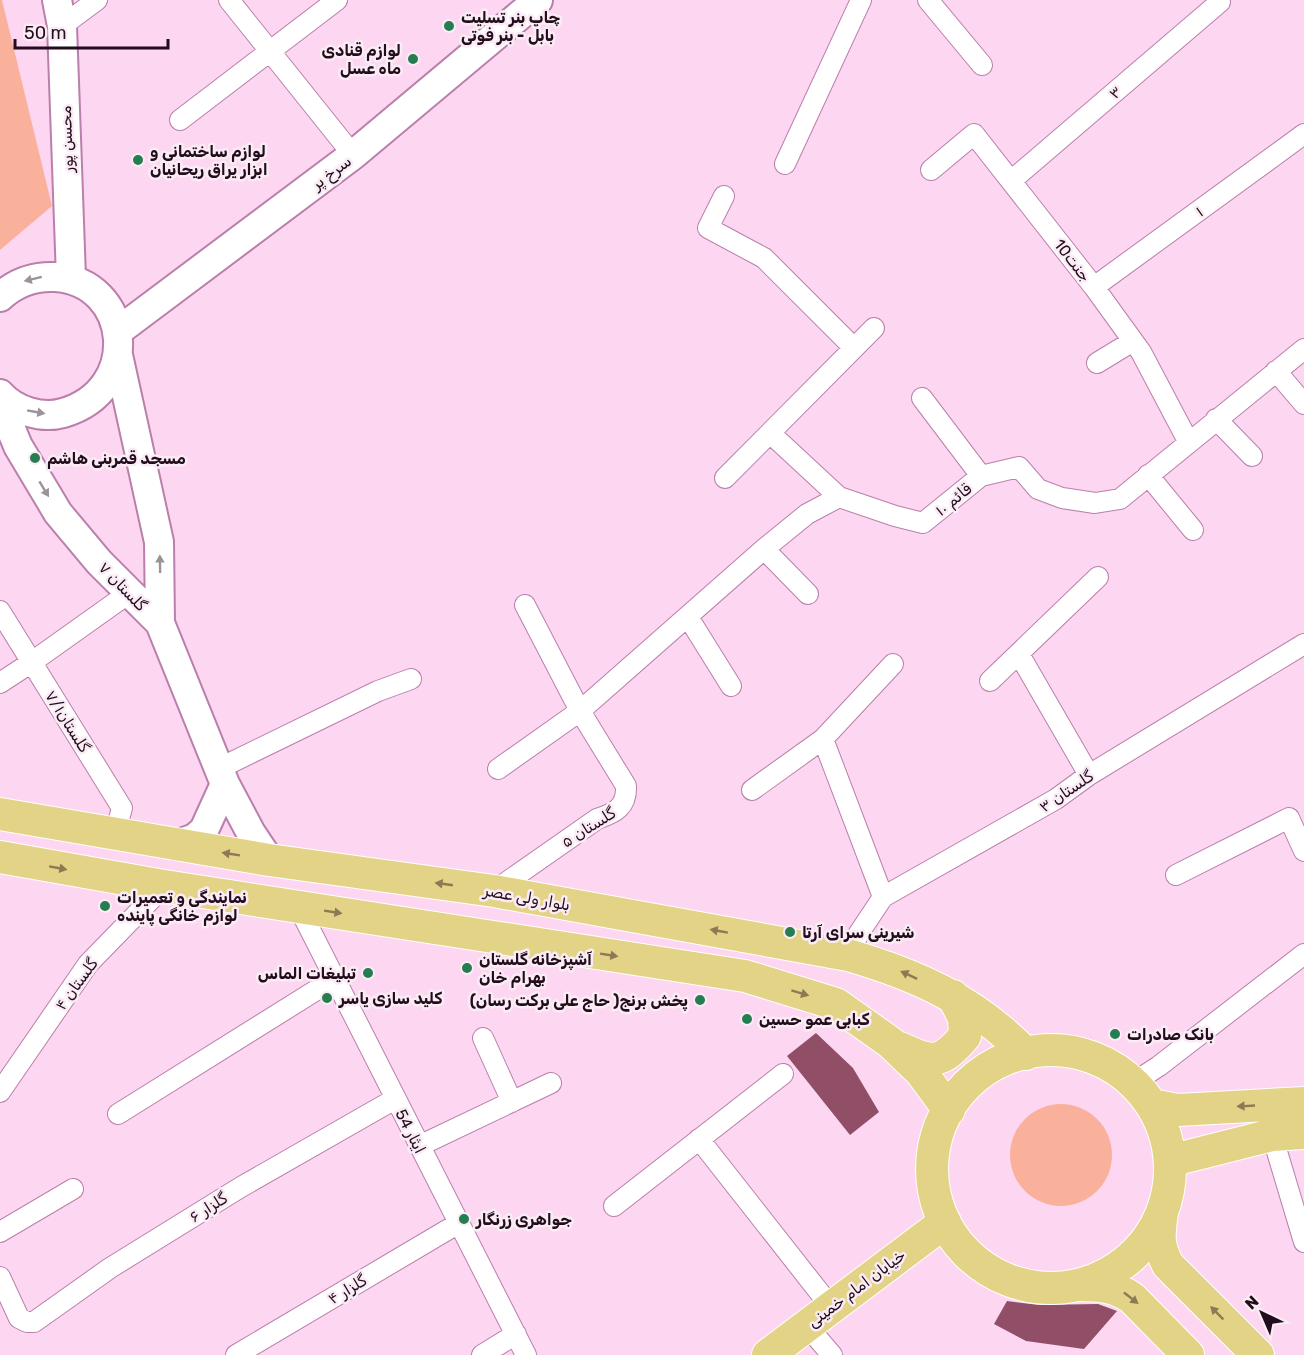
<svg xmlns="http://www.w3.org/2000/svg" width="1304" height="1355" viewBox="0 0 1304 1355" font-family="Rubik,'Noto Naskh Arabic',sans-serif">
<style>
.green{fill:#f9b19c}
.building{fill:#904f67}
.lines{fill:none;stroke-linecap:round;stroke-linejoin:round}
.minor-casing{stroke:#ba7faa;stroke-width:22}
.secondary-casing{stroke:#ba7faa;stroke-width:32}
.primary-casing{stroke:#fff;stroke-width:34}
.minor{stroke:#fff;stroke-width:20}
.secondary{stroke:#fff;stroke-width:28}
.primary{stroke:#e2d387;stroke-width:32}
.oneway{fill:#9c9299}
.oneway2{fill:#8c7a57}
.poi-dot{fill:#267d51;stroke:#faecf5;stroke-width:2}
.labels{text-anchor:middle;stroke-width:5;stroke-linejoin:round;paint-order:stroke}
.poi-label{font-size:16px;font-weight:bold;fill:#230d1d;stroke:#faecf5;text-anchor:start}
.street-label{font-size:16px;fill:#230d1d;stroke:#faecf5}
</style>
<rect width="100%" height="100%" fill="#fdd6f1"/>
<path class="green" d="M0 0H2L52 206 0 250Z
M1010 1155a51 51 0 1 1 102 0a51 51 0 1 1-102 0Z"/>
<path class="building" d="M816 1033 853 1068 879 1112 850 1135 787 1056Z
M1007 1301 1039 1305 1098 1304 1117 1311 1084 1349 1026 1341 994 1324Z"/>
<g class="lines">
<g class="minor-casing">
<path id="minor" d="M229 0 353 155
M928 0 982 65
M62 26 97 0
M180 120 337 0
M785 164 861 0
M931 170 974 134 1094 287 1141 352 1188 441
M1011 181 1220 2
M724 196 708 228 764 258 854 348
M1094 287 1304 134
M1097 363 1133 341
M1276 371 1304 404
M922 398 981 476
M1216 419 1252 456
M770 433 839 497
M1148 475 1193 530
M725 478 874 328
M764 549 808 594
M0 611 122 808 115 834
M688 617 731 686
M1019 654 1089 775
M990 681 1098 577
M0 683 32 662 129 593
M823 739 883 897
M218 769 378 691 411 679
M498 769 580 711 764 549 807 514 839 497 895 516 923 523 981 476 1019 467 1038 489 1062 498 1095 503 1120 499 1304 349
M752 790 823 739 893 664
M1176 875 1289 818 1304 851
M494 891 597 819C615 813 627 807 626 786L580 711 525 605
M298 906 526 1355
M848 955 859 933 883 897 1056 799 1089 775 1304 644
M483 1038 512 1102
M1133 1083 1159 1066 1304 954
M0 1092 88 964 164 886
M118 1114 334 979
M1272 1135 1304 1242
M699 1139 831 1307
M419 1146 551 1083
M614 1206 783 1074
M0 1232 73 1189
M0 1277 19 1318 27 1322H34L110 1268 241 1187 395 1099
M807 1326 832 1355
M236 1355 459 1223
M482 1355 516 1334"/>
</g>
<g class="secondary-casing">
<path id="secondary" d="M57 0 62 26 71 278
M0 297C15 283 34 276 55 277 132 282 143 390 63 413 42 419 15 411 0 394
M117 332 353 155 538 0
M118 355 159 542 160 623
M4 398 11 429 18 446 58 513 99 562 160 623 225 784 251 833 269 860
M176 845 195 838 204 830 225 784"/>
</g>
<g class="primary-casing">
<path id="primary" d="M0 814 269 860 494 891 848 955C917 975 975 1001 1026 1054
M0 857 164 886 745 976 836 1004 891 1043 921 1072 949 1110
M900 1048C933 1064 941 1064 965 1036L964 1018 953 996
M932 1169a119 119 0 1 1 238 0a119 119 0 1 1-238 0Z
M1151 1105 1178 1110 1304 1103
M1170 1165 1181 1158 1272 1135 1304 1133
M1162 1212C1159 1235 1157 1244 1168 1265L1258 1355
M1080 1285C1100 1285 1115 1286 1132 1298L1188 1355
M768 1355 945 1222"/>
</g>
<use href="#minor" class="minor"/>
<use href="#secondary" class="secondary"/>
<use href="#primary" class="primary"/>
</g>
<defs><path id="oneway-solid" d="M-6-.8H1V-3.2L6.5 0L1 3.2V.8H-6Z" transform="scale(1.5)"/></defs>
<g class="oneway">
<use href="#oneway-solid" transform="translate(33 279) rotate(166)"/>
<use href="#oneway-solid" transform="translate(36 412) rotate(10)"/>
<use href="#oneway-solid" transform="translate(44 489) rotate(59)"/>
<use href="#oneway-solid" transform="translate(160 564) rotate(-91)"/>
</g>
<g class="oneway2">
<use href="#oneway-solid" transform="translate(231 854) rotate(-171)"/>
<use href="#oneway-solid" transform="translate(58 868) rotate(10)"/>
<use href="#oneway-solid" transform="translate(444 884) rotate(-172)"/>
<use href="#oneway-solid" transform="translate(333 912) rotate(9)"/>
<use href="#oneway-solid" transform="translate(719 931) rotate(-170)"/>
<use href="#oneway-solid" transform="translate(609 955) rotate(9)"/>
<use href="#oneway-solid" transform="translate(909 975) rotate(-155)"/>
<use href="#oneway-solid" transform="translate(800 993) rotate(17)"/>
<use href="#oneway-solid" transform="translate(1246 1106) rotate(177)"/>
<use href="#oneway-solid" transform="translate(1131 1298) rotate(38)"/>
<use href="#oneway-solid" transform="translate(1217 1313) rotate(-135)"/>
</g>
<g class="poi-dot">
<circle cx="449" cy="26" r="6"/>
<circle cx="413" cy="59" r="6"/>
<circle cx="138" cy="160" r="6"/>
<circle cx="35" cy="458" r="6"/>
<circle cx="105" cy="906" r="6"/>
<circle cx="790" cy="932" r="6"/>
<circle cx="467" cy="968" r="6"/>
<circle cx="368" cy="973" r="6"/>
<circle cx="327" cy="998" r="6"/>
<circle cx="700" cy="1000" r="6"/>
<circle cx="747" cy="1019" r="6"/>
<circle cx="1115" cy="1034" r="6"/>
<circle cx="464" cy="1219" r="6"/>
</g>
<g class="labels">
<g class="poi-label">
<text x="461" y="23">چاپ بنر تسلیت<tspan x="461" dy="18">بابل - بنر فوتی</tspan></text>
<text x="401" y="56" text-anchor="end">لوازم قنادی<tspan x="401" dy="18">ماه عسل</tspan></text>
<text x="150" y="157">لوازم ساختمانی و<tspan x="150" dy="18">ابزار یراق ریحانیان</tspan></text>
<text x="47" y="464">مسجد قمربنی هاشم</text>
<text x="117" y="903">نمایندگی و تعمیرات<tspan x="117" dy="18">لوازم خانگی پاینده</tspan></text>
<text x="802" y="938">شیرینی سرای آرتا</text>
<text x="479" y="965">آشپزخانه گلستان<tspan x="479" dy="18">بهرام خان</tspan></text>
<text x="356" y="979" text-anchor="end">تبلیغات الماس</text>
<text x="339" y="1004">کلید سازی یاسر</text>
<text x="688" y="1006" text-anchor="end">پخش برنج( حاج علی برکت رسان)</text>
<text x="759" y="1025">کبابی عمو حسین</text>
<text x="1127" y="1040">بانک صادرات</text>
<text x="476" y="1225">جواهری زرنگار</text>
</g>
<g class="street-label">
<text transform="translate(1115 92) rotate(-40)" y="6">۳</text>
<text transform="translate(66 139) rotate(-92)" y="6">محسن پور</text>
<text transform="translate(331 172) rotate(-37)" y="6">سرخ پر</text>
<text transform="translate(1199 211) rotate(-36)" y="6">۱</text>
<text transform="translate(1073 260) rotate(52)" y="6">جنت10</text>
<text transform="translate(953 499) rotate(-39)" y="6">قائم ۱۰</text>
<text transform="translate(123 586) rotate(46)" y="6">گلستان ۷</text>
<text transform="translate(68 721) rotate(58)" y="6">گلستان۷/۱</text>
<text transform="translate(1066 791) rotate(-34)" y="6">گلستان ۳</text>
<text transform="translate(588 827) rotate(-32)" y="6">گلستان ۵</text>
<text transform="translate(527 897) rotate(10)" y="6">بلوار ولی عصر</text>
<text transform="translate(76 984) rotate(-54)" y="6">گلستان ۴</text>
<text transform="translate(411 1131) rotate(63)" y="6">ایثار 54</text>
<text transform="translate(208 1207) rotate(-32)" y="6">گلزار ۶</text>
<text transform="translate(856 1288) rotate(-37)" y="6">خیابان امام خمینی</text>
<text transform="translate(347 1289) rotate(-31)" y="6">گلزار ۴</text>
</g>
</g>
<g transform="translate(1262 1313) rotate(316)" stroke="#faecf5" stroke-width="4.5" paint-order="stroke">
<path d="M0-4.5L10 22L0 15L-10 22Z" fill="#230d1d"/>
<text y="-9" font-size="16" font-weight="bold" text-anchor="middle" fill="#230d1d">N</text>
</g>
<path d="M15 39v9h153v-9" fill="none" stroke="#230d1d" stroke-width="3"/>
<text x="24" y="39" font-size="18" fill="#230d1d" stroke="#faecf5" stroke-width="4.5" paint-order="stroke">50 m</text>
</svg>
